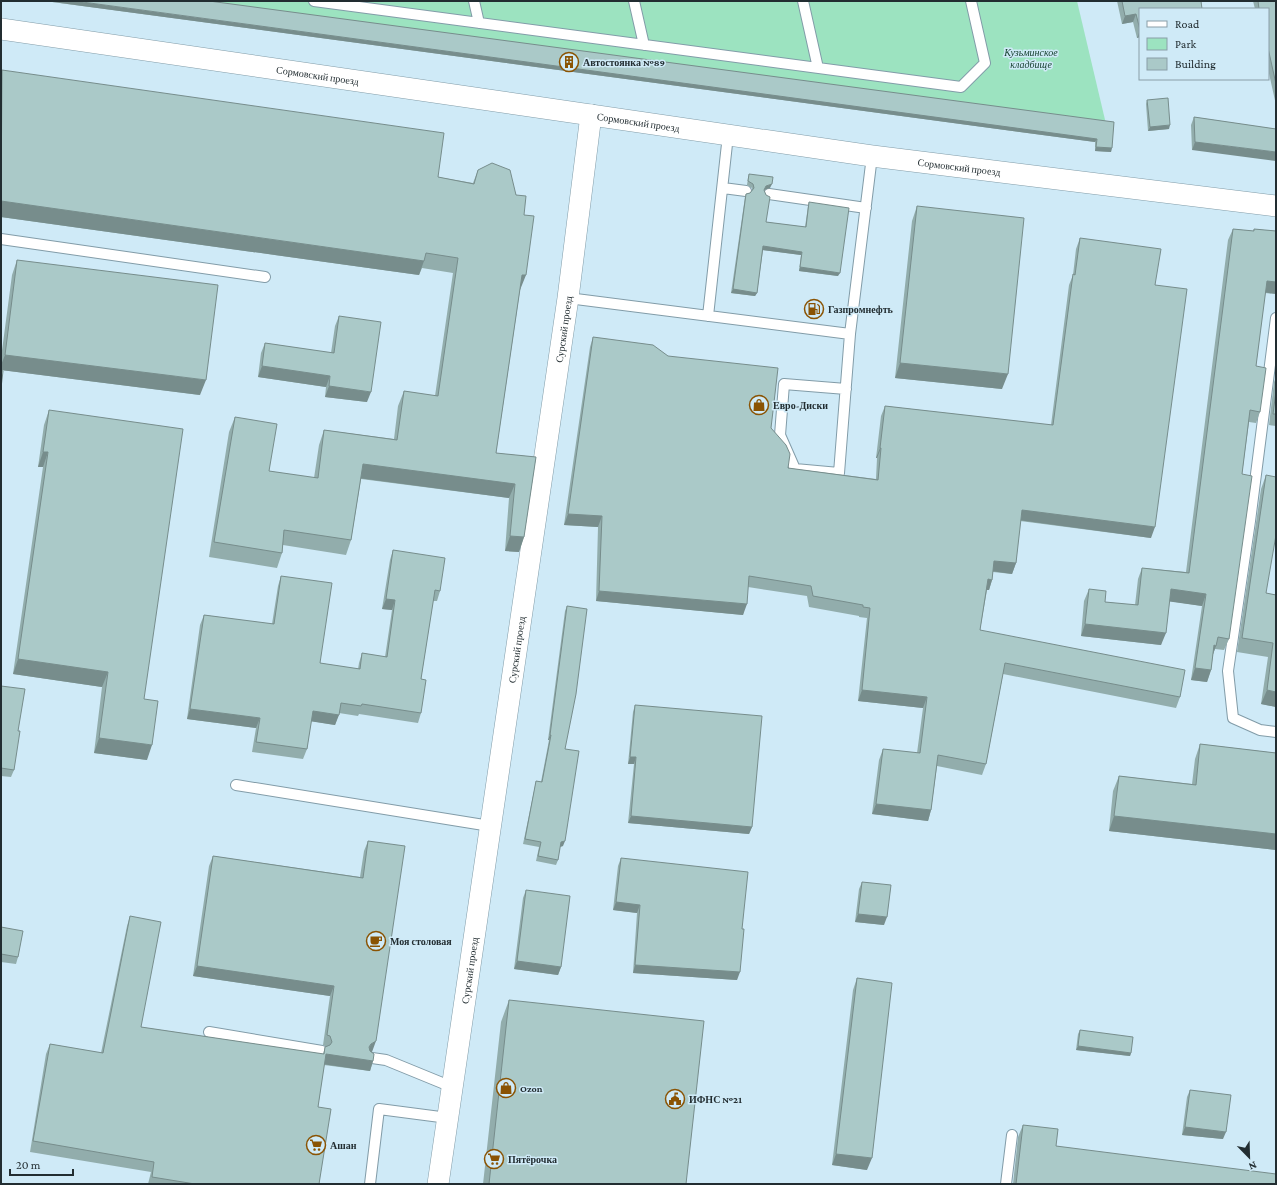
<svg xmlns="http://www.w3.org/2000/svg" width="1277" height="1185" viewBox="0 0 1277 1185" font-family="'Crimson Pro',serif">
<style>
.green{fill:#9ce3c0}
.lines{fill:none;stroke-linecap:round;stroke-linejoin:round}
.lane-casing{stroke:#829ca8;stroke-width:12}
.street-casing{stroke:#829ca8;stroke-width:22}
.lane{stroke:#fff;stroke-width:10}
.street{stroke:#fff;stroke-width:21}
.wall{fill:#92adac}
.shaded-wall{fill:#778d8c}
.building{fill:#aac9c8;stroke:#778d8c}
.labels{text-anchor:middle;stroke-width:3;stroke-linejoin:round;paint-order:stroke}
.park-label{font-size:10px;font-style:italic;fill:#16412f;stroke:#cfeaf7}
.poi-label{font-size:10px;font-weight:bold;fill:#222d31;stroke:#cfeaf7;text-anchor:start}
.street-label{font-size:10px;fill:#222d31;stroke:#cfeaf7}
</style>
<rect width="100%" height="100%" fill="#cfeaf7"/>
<path class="green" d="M184 1H1077L1106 124Z"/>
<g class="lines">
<g class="lane-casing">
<path id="lane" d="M314 1 961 87 985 63 971 1
M474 1 479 23
M634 1 644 45
M803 1 818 68
M723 188 746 191
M769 194 866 208
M1 239 265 277
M568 298 850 334 872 156
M708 316 728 135
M1276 318 1250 521 1228 671 1233 718 1260 730 1276 732
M846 389 784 384 780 435 795 469 839 473 850 334
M236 785 490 826
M209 1032 322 1051
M372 1058 386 1060 452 1087
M370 1184 379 1109 448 1118
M1006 1184 1012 1135"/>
</g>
<g class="street-casing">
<g id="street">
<path id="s1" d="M1 29 872 156 1276 206"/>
<path id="s2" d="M438 1184 568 298 591 115"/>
</g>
</g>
<use href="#lane" class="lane"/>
<use href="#street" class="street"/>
</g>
<path class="wall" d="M45 1 1114 122 1111 152 1095 151V142Z
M1117 1H1201L1140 37 1137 38 1133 22 1122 24Z
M1253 1H1276V105L1268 69V9H1255Z
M2 70 438 177 473 183 478 170 516 195 524 215 520 290 496 453 536 457 524 537 519 552 505 551 509 498 361 479 351 540 346 555 283 545 282 553 277 568 209 557 229 432 235 417 269 471 314 478 319 445 324 430 394 439 398 406 404 391 435 396 453 273 422 268 419 275 1 217Z
M1147 100 1169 129 1148 131 1146 104Z
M1194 117 1276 129 1192 150 1191 125Z
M749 174 770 188 764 190 766 222 805 227 808 206 809 202 838 276 799 271 801 255 763 250 757 293 755 296 731 293 745 197 746 194 750 193 752 190V188L747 185 748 178Z
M917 206 1002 389 895 378 912 221Z
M1233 229 1253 231 1254 229 1276 231V294L1265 293 1256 366 1260 412 1256 423 1249 422 1242 474 1229 639 1224 650 1215 649 1213 654 1211 670 1207 682 1191 680 1202 606 1169 601 1161 645 1081 636 1084 601 1089 589 1105 602 1135 605 1138 579 1142 568 1186 572 1228 240Z
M1080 238 1155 285 1151 538 1020 521 1016 563 1012 574 993 572 992 580 989 590H987L980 630 1180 697 1176 708 1003 674 986 764 982 775 937 766 931 810 928 821 872 814 879 760 883 749 917 753 923 708 858 701 867 618 859 617V616L809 607 807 596 748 587 743 615 596 601 598 527 564 525 590 347 593 337 771 428 788 468 876 479 877 458H876L881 416 885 406 1051 425 1069 285 1073 275 1076 249Z
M17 260 200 395 1 370V358L12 275Z
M339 316 367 402 325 397 326 387 258 377 261 353 265 343 331 353 335 326Z
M1276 377V426L1269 425 1274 382Z
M49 410 144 699 147 760 94 753 102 687 13 674 43 467H38L44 425Z
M1266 475V593L1276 595V707L1261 704 1268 657 1237 652 1261 489Z
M393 550 440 591 437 601H433L421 679V713L418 723 359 714 358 716 339 713 335 725 311 721 307 749 303 759 252 752 256 728 187 719 200 625 204 615 272 624 278 586 281 576 320 663 358 669 359 663 362 653 385 657 392 610 382 609 390 560Z
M567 606 563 846 560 847 558 860 556 865 536 861 539 847 523 844 535 786 536 781 541 782 549 740H548L565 611Z
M1 686 18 731 14 770 11 777 1 776Z
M635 705 752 827 749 834 628 823 634 764H628L633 712Z
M1200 744 1276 753V850L1109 831 1113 791 1119 776 1192 784 1195 759Z
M368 841 372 1052H371L373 1061 370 1071 324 1065 318 1107 319 1184H148L151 1172 30 1152 46 1054 50 1044 101 1053 127 926 130 916 141 1027 323 1054 325 1047H327L323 1045 330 996 193 976 209 866 213 856 360 877 364 851Z
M621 858 742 929 737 980 633 973 637 913 613 910 618 866Z
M862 882 884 925 855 922 859 889Z
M526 890 561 967 558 975 514 969 523 898Z
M1 927 18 957 16 964 1 962Z
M857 978 867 1170 832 1165 853 990Z
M509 1000 686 1184H483L501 1022Z
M1080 1030 1131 1053 1130 1056 1076 1050 1078 1034Z
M1190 1090 1223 1139 1182 1135 1187 1097Z
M1023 1125 1056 1146 1276 1184H1013L1018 1137Z"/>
<path class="shaded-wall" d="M45 1H75L1097 139 1095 142Z
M1136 14 1133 22 1122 24 1125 16Z
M1140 29V37L1137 38 1140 30Z
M1170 125 1169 129 1148 131 1150 127Z
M1195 142 1276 152V161L1192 150Z
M1096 147 1112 148 1111 152 1095 151Z
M772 184 770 188 764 190 766 186Z
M1 201 424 261 419 275 1 217Z
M763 246 802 252 801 255 762 250Z
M800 267 840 273 838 276 799 271Z
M522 275H526L520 290H516Z
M1267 281 1276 282V294L1263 292Z
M733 289 757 293 755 296 731 293Z
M5 355 206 380 200 395 1 370V365Z
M900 363 1008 374 1002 389 895 378Z
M262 366 330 376 326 387 258 377Z
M329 386 371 392 367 402 325 397Z
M880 448H881L877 458H876Z
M43 452H48L43 467H38Z
M363 464 515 484 509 498 358 478Z
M1022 510 1155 527 1151 538 1018 520Z
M568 514 602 516 598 527 564 525Z
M510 536 524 537 519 552 505 551Z
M994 561 1016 563 1012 574 991 571Z
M988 579 992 580 989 590H984Z
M1171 589 1206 594 1202 606 1166 601Z
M599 591 747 604 743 615 596 601Z
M386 599 395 600 392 610 382 609Z
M1085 624 1166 633 1161 645 1081 636Z
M1214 645 1216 646 1212 657Z
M18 659 108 672 102 687 13 674Z
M1195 668 1211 670 1207 682 1191 680Z
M862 690 927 697 923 708 858 701Z
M1267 690 1276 692V707L1261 704Z
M190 709 260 718 256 728 187 719Z
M313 711 339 715 335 725 309 721Z
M550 735H551L549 740H548Z
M99 738 152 745 147 760 94 753Z
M630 757H636L634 764H628Z
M876 804 931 810 928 821 872 814Z
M631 816 752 827 749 834 628 823Z
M1114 816 1276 834V850L1109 831Z
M565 841 563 846 559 847 561 842Z
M616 902 640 905 637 913 613 910Z
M858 914 887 917 884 925 855 922Z
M517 961 561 967 558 975 514 969Z
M635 965 740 972 737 980 633 973Z
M197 966 334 986 330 996 193 976Z
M376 1041 372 1052 367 1054 371 1044Z
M1078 1046 1131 1053 1130 1056 1076 1050Z
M326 1054 373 1061 370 1071 322 1064Z
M1185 1127 1226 1132 1223 1139 1182 1135Z
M836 1154 872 1158 867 1170 832 1165Z"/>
<path class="building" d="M75 1H209L1114 122 1112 148 1096 147 1097 139Z
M1122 1H1201L1202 9H1140V30L1136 14 1125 16Z
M1258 1H1276V84L1268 48V9H1259Z
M2 70 444 133 438 177 474 184 478 170 492 163 510 170 516 195 526 196 524 215 534 216 526 275H522L496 453 536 457 524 537 510 536 515 484 363 464 351 540 284 530 282 553 214 542 235 417 277 424 269 471 318 478 324 430 397 440 404 391 438 396 458 258 426 253 424 261 1 201Z
M1168 98 1170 125 1150 127 1147 100Z
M1194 117 1276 129V152L1195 142Z
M749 174 773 177 772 184 766 186 764 190 766 195 770 197 766 222 806 227 809 202 849 208 840 273 800 267 802 252 763 246 757 293 733 289 746 194 750 193 754 188 753 184 748 181Z
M917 206 1024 218 1008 374 900 363Z
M1233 229 1254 231V229L1276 231V282L1267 281 1256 366 1266 368 1260 412 1250 410 1242 474 1252 476 1229 639 1218 637 1216 646 1214 645 1211 670 1195 668 1206 594 1171 589 1166 633 1085 624 1089 589 1106 591 1105 602 1138 605 1142 568 1189 573Z
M1080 238 1161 249 1155 285 1187 289 1155 527 1022 510 1016 563 994 561 992 580 988 579 980 630 1185 670 1180 697 1005 663 986 764 938 755 931 810 876 804 883 749 920 753 927 697 862 690 870 608 863 607V605L813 596 811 586 749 576 747 604 599 591 602 516 568 514 593 337 653 345 668 356 778 368 771 428 786 445 790 454 788 468 878 480 881 448H880L885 406 1053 425 1073 274 1075 275Z
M17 260 218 285 206 380 5 355Z
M339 316 381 322 371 392 329 386 330 376 262 366 265 343 334 353Z
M1 370 3 371 1 388Z
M1276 391V414H1273Z
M49 410 183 429 144 699 158 701 152 745 99 738 108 672 18 659 48 452H43Z
M1266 475 1276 477V535L1266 593 1276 595V692L1267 690 1273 643 1242 638Z
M393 550 445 558 440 591 435 590 421 679 426 680 421 713 362 704 361 706 341 703 339 715 313 711 307 749 256 742 260 718 190 709 204 615 274 624 281 576 332 583 320 663 360 669 362 653 387 657 395 600 386 599Z
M567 606 587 609 576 694 565 749 579 751 565 841 561 842 558 860 538 856 541 842 525 839 536 781 542 782 551 735H550Z
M1 686 25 689 18 731H20L14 770 1 768Z
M635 705 762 716 752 827 631 816 636 757H630Z
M1200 744 1276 753V834L1114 816 1119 776 1196 785Z
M368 841 405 846 376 1041 371 1044 369 1047 370 1051 374 1054 373 1061 326 1054 318 1107 331 1109 319 1184H195L152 1177 154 1162 33 1141 50 1044 103 1053 130 916 161 922 141 1027 324 1054 325 1047 330 1045 332 1042 330 1036 327 1035 334 986 197 966 213 856 363 878Z
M621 858 748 872 742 929H744L740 972 635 965 640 905 616 902Z
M862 882 891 885 887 917 858 914Z
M526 890 570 896 561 967 517 961Z
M1 927 23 931 18 957 1 954Z
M857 978 892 983 872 1158 836 1154Z
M509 1000 704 1021 686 1184H489Z
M1080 1030 1133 1037 1131 1053 1078 1046Z
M1190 1090 1231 1095 1226 1132 1185 1127Z
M1023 1125 1058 1129 1056 1146 1276 1174V1184H1016Z"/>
<defs>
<g id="building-ring" transform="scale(1)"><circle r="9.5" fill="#cfeaf7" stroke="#8a5303" stroke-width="1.5"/><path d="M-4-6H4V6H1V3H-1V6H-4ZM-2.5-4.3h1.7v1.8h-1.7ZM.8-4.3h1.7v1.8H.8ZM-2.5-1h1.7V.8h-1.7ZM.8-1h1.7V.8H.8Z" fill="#8a5303"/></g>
<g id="fuel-ring" transform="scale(1)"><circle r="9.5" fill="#cfeaf7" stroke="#8a5303" stroke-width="1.5"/><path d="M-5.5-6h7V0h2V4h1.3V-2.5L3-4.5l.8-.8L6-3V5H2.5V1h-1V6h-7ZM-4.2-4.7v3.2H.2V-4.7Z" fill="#8a5303"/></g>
<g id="shop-ring" transform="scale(1)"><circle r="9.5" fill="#cfeaf7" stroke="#8a5303" stroke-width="1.5"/><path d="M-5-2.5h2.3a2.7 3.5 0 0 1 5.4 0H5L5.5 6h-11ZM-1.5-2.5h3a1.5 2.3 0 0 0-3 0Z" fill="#8a5303"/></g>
<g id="cafe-ring" transform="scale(1)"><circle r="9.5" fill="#cfeaf7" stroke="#8a5303" stroke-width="1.5"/><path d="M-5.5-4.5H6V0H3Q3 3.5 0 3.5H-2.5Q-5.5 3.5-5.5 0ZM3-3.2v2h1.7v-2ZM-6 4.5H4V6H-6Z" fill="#8a5303"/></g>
<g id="civic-ring" transform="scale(1)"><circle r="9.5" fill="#cfeaf7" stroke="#8a5303" stroke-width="1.5"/><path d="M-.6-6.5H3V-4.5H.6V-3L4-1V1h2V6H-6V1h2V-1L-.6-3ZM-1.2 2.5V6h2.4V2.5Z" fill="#8a5303"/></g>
<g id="supermarket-ring" transform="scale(1)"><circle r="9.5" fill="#cfeaf7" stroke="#8a5303" stroke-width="1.5"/><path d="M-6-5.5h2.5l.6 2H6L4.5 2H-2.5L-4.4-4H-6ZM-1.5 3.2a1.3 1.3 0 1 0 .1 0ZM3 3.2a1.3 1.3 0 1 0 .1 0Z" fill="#8a5303"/></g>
</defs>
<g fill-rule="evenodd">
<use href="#building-ring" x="569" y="62"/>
<use href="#fuel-ring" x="814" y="309"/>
<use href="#shop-ring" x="759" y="405"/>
<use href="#cafe-ring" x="376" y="941"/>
<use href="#shop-ring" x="506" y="1088"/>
<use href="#civic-ring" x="675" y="1099"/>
<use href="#supermarket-ring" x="316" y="1145"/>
<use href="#supermarket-ring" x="494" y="1159"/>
</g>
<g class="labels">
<g class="park-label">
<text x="1031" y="56">Кузьминское<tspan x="1031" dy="12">кладбище</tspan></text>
</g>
<g class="poi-label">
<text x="583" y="66">Автостоянка №89</text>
<text x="828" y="313">Газпромнефть</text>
<text x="773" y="409">Евро-Диски</text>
<text x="390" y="945">Моя столовая</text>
<text x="520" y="1092">Ozon</text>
<text x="689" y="1103">ИФНС №21</text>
<text x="330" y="1149">Ашан</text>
<text x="508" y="1163">Пятёрочка</text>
</g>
<g class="street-label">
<text dy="4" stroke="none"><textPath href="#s1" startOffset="320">Сормовский проезд</textPath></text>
<text dy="4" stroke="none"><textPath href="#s1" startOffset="644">Сормовский проезд</textPath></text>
<text dy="4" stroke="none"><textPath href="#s1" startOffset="968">Сормовский проезд</textPath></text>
<text dy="4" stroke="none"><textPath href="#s2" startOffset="864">Сурский проезд</textPath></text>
<text dy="4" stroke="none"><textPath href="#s2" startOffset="540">Сурский проезд</textPath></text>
<text dy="4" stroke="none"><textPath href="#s2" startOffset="216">Сурский проезд</textPath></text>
</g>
</g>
<rect width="1277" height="1185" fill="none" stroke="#222d31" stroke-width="4"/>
<rect x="1139" y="8" width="130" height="72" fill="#cfeaf7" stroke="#8a9ea8"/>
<rect x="1147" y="21" width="20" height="6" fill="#ffffff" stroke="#8a9ea8"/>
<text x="1175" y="28" font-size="12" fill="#222d31">Road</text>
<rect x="1147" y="38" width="20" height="12" fill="#9ce3c0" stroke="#8a9ea8"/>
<text x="1175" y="48" font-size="12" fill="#222d31">Park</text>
<rect x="1147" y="58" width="20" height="12" fill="#aac9c8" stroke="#8a9ea8"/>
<text x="1175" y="68" font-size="12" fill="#222d31">Building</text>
<g transform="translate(1249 1157) rotate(157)" stroke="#cfeaf7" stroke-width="3" paint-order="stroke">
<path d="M0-3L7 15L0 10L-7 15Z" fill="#222d31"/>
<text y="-6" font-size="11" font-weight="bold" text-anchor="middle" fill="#222d31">N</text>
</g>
<path d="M10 1169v6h63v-6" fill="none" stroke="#222d31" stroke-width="2"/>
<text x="16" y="1169" font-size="12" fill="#222d31" stroke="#cfeaf7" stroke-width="3" paint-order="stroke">20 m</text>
</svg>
